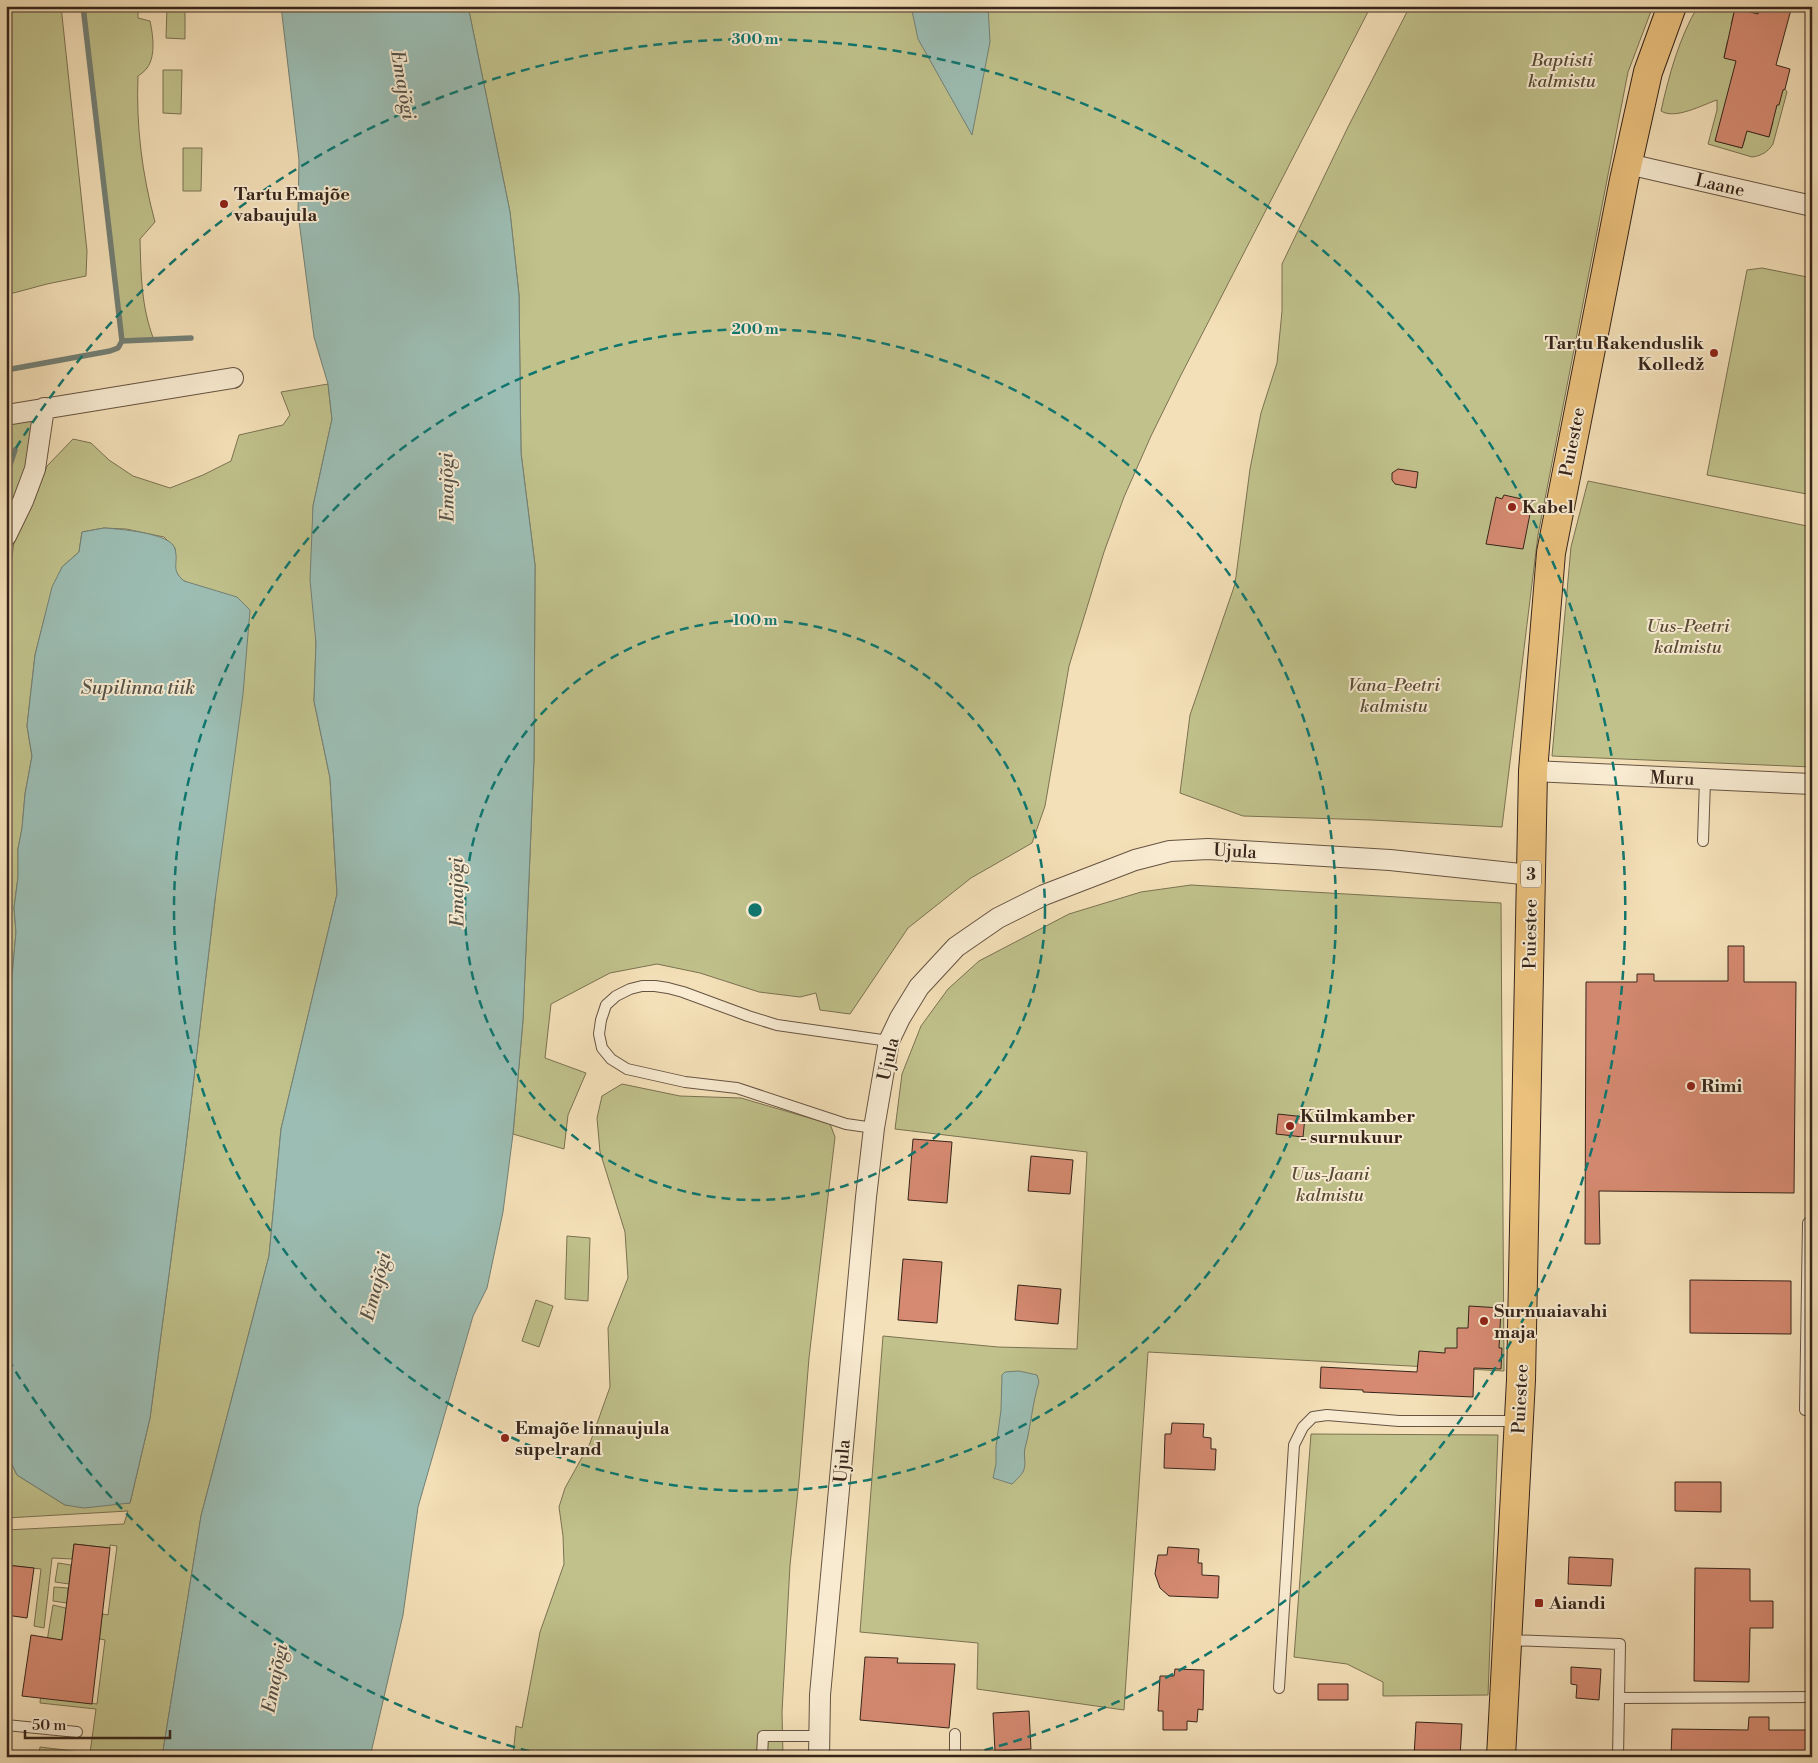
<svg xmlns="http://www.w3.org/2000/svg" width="1818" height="1763" viewBox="0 0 1818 1763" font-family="'Libre Bodoni',serif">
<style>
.green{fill:#c0c18b;stroke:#7b7252}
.water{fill:#9cbdb3;stroke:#738076}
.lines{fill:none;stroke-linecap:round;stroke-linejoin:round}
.stream{stroke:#738076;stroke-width:5.5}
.building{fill:#d58a71;stroke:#36241a}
.service-casing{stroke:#665342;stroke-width:12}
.minor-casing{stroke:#665342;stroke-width:22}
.trunk-casing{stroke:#36241a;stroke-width:30}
.service{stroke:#f8ebd1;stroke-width:10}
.minor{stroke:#f8ebd1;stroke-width:20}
.trunk{stroke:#eac07c;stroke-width:28}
.ring{fill:none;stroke:#0f766e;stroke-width:2.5;stroke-dasharray:9 6}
.poi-dot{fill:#8f2418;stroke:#f8ebd1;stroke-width:2}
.labels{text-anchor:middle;stroke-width:4;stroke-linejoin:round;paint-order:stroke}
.shield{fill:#f8ebd1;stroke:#706051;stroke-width:1}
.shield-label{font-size:16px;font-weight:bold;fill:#36241a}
.park-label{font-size:18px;font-style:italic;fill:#584b36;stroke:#f8ebd1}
.street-label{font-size:18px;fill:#36241a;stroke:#f8ebd1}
.poi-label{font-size:18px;font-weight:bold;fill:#36241a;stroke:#f8ebd1;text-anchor:start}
.water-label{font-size:19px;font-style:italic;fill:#555248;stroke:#f8ebd1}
.centre{fill:#0f766e;stroke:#f8ebd1;stroke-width:2.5}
.ring-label{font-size:15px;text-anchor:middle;font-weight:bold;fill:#0f766e;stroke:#f8ebd1;stroke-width:4;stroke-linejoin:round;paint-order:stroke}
</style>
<rect width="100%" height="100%" fill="#f4e0b8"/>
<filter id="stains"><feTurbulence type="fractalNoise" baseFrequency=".004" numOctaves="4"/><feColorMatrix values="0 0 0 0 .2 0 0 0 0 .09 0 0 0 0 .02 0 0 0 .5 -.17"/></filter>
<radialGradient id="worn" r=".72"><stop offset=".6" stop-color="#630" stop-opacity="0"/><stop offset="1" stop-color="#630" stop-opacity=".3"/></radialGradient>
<path class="green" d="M6 6H61L87 251 86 276 47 284 6 295Z
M83 6H138V18L150 21C153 35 156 56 147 68 145 71 141 74 138 76 136 126 142 174 155 222L140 239C141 273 141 307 154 340L122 341Z
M167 6H185V39L166 38Z
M468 6H1371L1180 377 1151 436 1124 497 1104 552 1069 666 1045 806 1032 843 971 878 908 928 850 1014 820 1010 816 993 800 997 759 992 700 973 657 964 610 973 551 1004 545 1058 586 1073 568 1115 564 1149 513 1134 523 1020 534 759 535 565 521 453 519 295 510 212Z
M1410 6H1653L1628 72 1538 535 1502 827 1372 820 1243 816 1180 793 1190 715 1235 584 1250 469 1261 413 1277 363 1282 311V264L1348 127Z
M1698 6H1760L1758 14 1735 9 1731 24 1735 26 1727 43 1724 57 1748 64 1716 141 1742 148 1745 139 1744 130 1769 137 1773 122 1770 121 1783 90 1785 89 1787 92 1773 144C1768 152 1761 156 1752 157L1708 144 1717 110V100C1702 105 1675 120 1661 111 1669 75 1679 38 1698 6Z
M163 70H182L181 114 163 113Z
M183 148H202L201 191H183Z
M1762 268 1812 278V495L1707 475 1747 270Z
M328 384 332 419 313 506 316 643 314 701 330 778 337 894 281 1129 269 1256 201 1516 162 1757H90L63 1753 61 1757H41L39 1755 40 1747 90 1753 96 1709 40 1703 41 1691 61 1700 97 1704 105 1640 63 1631 61 1644 47 1641 53 1605 102 1617 103 1614 108 1615 117 1546 110 1545V1548L74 1544 72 1559 52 1558 44 1628 34 1626 41 1569 6 1565V1530L124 1524 128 1511 6 1518V1452L17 1475 65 1505 130 1503 150 1418 185 1153 215 900 218 592C205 588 177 585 175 568 174 562 176 555 175 548L164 537 126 529 104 528 82 532 79 552 62 567 45 616 35 655 27 726 32 756 25 794 22 829 18 849V877L14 908 16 932 12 977 6 991V571L11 563 14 542 34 501 47 466 73 439 91 443 109 460 133 476 170 488 203 475 231 461 239 435 283 425 290 415 281 392Z
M44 408 6 536V415Z
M1588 481 1812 527V767L1552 756 1571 547Z
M1191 885 1501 903 1504 1371 1148 1352 1124 1710 977 1689 978 1643 860 1632 883 1336 998 1347 1077 1349 1087 1152 895 1129 902 1074 921 1026 948 989 979 961 1069 914 1141 892Z
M622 1084 680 1096 741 1098 830 1124 835 1137 809 1358 799 1481 790 1565 782 1712 783 1757H514L513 1755 516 1726 522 1728 540 1632 564 1564 563 1536 559 1507 565 1488 590 1443 610 1387 608 1328 628 1278 625 1232 600 1152 597 1118 602 1096Z
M567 1236 590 1238 588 1301 565 1299Z
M536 1300 553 1306 539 1347 522 1341Z
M1311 1434 1498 1435 1488 1695 1383 1696V1682L1347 1664 1294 1657Z
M58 1563 71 1565 69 1584 55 1582Z
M54 1587 68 1588 67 1603 53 1601Z"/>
<path class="water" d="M281 6H468L510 212 519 295 521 453 535 565 534 759 523 1020 513 1134 503 1212 487 1288 473 1316 418 1507 403 1615 370 1757H162L201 1516 269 1256 281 1129 337 894 330 778 314 701 316 643 310 580 313 506 332 419 328 384 314 337 298 213 299 160Z
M911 6H988L990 42 972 135 918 39Z
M104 528C119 529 172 533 175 549 179 564 170 569 184 581L237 597 250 610 243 694 215 900 185 1153 150 1418 130 1503 84 1508 65 1505 17 1475 6 1452V991L12 977 16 932 14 908 18 877V849L22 828 25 794 32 756 27 726 35 655 52 587 62 567 79 552 82 532Z
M1019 1371 1037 1375 1039 1382C1032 1404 1031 1427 1025 1448 1023 1456 1027 1464 1023 1472 1020 1477 1016 1480 1012 1484L993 1478 996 1464V1447L1001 1410 1002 1375 1005 1372Z"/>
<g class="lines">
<path class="stream" d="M122 341 191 338
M6 370 110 351 118 348 122 341 83 6
M6 477 15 450"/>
</g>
<path class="building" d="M1760 6H1792L1776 65 1790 69 1785 89 1783 90 1779 105H1777L1769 137 1747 131 1742 148 1715 141 1736 61 1724 58 1735 8 1758 14Z
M1398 469 1418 472 1416 488 1395 484 1392 480V473Z
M1504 495 1531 501 1528 514H1530L1523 549 1486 544 1496 497 1502 499Z
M1728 946H1744V982H1796L1794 1193 1599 1191 1600 1244H1585L1586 982H1637V974H1654V981H1728Z
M1278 1114 1305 1117 1303 1137 1276 1134Z
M913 1139 952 1142 947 1203 908 1200Z
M1031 1156 1073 1160 1070 1194 1028 1191Z
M903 1259 942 1262 937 1323 898 1320Z
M1690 1280 1791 1281V1334L1690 1333Z
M1018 1285 1061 1289 1058 1324 1015 1320Z
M1469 1306 1501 1308 1499 1348H1502L1501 1369 1474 1368 1473 1397 1363 1392V1390L1320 1388 1321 1367 1417 1372 1419 1351 1445 1353V1348H1457V1328H1468Z
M1172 1423 1204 1424 1203 1437 1211 1438V1449H1216L1215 1470 1164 1468 1165 1434H1171Z
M1675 1482H1721V1512L1675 1511Z
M74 1544 110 1548 92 1704 22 1696 31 1635 62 1640Z
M1168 1547 1199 1549 1198 1563H1202V1575L1219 1576 1218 1598 1169 1596 1160 1588 1155 1574 1158 1555H1167Z
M1569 1557 1613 1559 1611 1586 1568 1584Z
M6 1565 34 1568 27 1618 6 1615Z
M1695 1568 1750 1569V1601H1773V1628H1750L1749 1682 1694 1681Z
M865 1657 898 1658 897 1663 955 1664 949 1728 860 1720Z
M1571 1667 1601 1669 1599 1700 1576 1698 1577 1685 1571 1684Z
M1175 1669 1204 1670 1203 1710 1198 1709 1197 1722 1187 1721V1730H1163V1711H1158L1160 1676H1174Z
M1318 1684H1348V1700H1318Z
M1029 1711 1031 1749 995 1751 993 1713Z
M1749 1717H1769V1730H1812V1757H1671L1672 1729 1748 1730Z
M1416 1722 1462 1724 1460 1757H1414Z"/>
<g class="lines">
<g class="service-casing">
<path id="service" d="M1703 841 1705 780
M874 1128 846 1124 737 1088 685 1082 627 1069 611 1059 602 1048 599 1034 601 1020 606 1005 616 996 630 989 642 986H655L668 988 683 992 748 1016 777 1025 889 1041
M1808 1223 1805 1410H1812
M1508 1640 1620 1644 1618 1757
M1279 1688 1294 1445 1303 1427 1313 1417 1327 1415 1399 1421H1518
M1619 1698 1812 1697
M6 1725 77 1732
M955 1734V1757
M762 1757 763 1736H819"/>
</g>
<g class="minor-casing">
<path id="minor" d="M1628 164 1812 206
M6 415 233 378
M6 536 23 501 35 469 44 408
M1533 771 1812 784
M819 1757 820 1695 866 1197 874 1128 889 1041 900 1018 919 987 956 947 998 918 1044 895 1135 860 1170 851 1208 849 1390 860 1531 875"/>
</g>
<g class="trunk-casing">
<path id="trunk" d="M1501 1757 1521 1380 1533 771 1551 553 1624 180 1648 72 1672 6"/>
</g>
<use href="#service" class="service"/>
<use href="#minor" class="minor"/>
<use href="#trunk" class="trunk"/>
</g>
<g class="ring">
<circle cx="755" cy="910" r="290"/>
<circle cx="755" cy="910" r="581"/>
<path d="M544 1755A871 871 0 0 1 8 1359M8 461A871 871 0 1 1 966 1755"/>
</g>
<g class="poi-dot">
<circle cx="224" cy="204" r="5"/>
<circle cx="1714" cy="353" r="5"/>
<circle cx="1512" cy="507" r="5"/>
<circle cx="1691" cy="1086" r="5"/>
<circle cx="1290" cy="1126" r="5"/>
<circle cx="1484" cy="1321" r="5"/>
<circle cx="505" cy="1438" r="5"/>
<rect x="1534" y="1598" width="10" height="10" rx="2.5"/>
</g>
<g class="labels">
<rect class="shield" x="1521" y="860.5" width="20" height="27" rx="4"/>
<g class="shield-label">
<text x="1531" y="880">3</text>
</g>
<g class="park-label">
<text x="1562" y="66">Baptisti<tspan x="1562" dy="21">kalmistu</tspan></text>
<text x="1688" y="632">Uus-Peetri<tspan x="1688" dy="21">kalmistu</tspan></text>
<text x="1394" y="691">Vana-Peetri<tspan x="1394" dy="21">kalmistu</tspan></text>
<text x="1330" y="1180">Uus-Jaani<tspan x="1330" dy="21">kalmistu</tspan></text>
</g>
<g class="street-label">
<text transform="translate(1720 185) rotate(13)" y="6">Laane</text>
<text transform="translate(1572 442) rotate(-79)" y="6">Puiestee</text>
<text transform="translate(1672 778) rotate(2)" y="6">Muru</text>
<text transform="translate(1235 851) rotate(3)" y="6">Ujula</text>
<text transform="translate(1530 934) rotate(-89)" y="6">Puiestee</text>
<text transform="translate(888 1059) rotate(-77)" y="6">Ujula</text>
<text transform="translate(1520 1399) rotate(-87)" y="6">Puiestee</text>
<text transform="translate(842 1461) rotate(-85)" y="6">Ujula</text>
</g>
<g class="poi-label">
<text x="234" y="200">Tartu Emajõe<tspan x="234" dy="21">vabaujula</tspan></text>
<text x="1704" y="349" text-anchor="end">Tartu Rakenduslik<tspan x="1704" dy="21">Kolledž</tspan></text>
<text x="1522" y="513">Kabel</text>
<text x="1701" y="1092">Rimi</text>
<text x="1300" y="1122">Külmkamber<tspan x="1300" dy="21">- surnukuur</tspan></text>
<text x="1494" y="1317">Surnuaiavahi<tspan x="1494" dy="21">maja</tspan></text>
<text x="515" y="1434">Emajõe linnaujula<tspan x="515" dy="21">supelrand</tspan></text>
<text x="1549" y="1609">Aiandi</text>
</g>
<g class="water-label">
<text transform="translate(404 85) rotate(80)" y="7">Emajõgi</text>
<text transform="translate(446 487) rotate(-91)" y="7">Emajõgi</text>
<text x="138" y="694">Supilinna tiik</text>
<text transform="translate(456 892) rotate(-91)" y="7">Emajõgi</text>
<text transform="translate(375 1286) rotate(-75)" y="7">Emajõgi</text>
<text transform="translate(274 1678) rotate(-79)" y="7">Emajõgi</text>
</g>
</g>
<circle cx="755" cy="910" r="8" class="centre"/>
<g class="ring-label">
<text x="755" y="44">300 m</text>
<text x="755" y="334">200 m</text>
<text x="755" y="625">100 m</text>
</g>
<rect width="1818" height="1763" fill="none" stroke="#f4e0b8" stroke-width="25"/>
<rect x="8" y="8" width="1803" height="1748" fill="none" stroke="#36241a" stroke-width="2.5"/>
<rect x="12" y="12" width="1793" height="1738" fill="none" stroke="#36241a"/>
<path d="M25 1730v8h145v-8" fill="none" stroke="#36241a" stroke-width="2.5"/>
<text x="32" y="1730" font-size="15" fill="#36241a" stroke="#f8ebd1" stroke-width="4" paint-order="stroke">50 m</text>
<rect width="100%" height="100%" filter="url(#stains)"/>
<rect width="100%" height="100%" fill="url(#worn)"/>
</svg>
